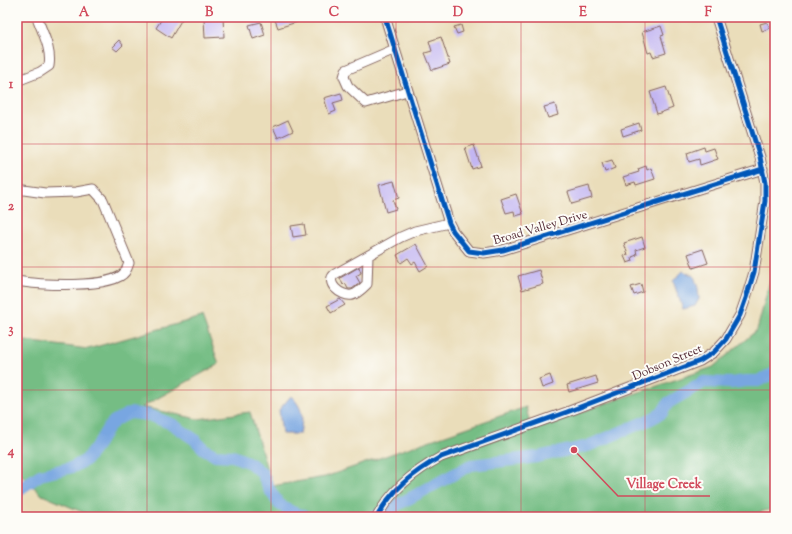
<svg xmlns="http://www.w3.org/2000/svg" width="792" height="534" viewBox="0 0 792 534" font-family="'Sorts Mill Goudy',serif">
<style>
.forest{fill:#74bd84;stroke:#5f6e58}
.water{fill:#78a6e1;stroke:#616286}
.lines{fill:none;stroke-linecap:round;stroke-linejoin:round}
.river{stroke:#78a6e1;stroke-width:12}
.building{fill:#c3b6f2}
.minor-casing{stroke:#82625d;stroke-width:11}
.minor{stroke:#fff;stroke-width:9}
.cycleway-casing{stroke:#fdfcf7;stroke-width:8}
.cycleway{stroke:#0057b8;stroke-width:5}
.grid{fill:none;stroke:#d1495b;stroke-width:1;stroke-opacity:0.55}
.labels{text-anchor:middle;stroke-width:4;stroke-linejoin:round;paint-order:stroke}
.street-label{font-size:12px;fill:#4a1f2b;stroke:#fdfcf7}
.leader{fill:none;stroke:#d1495b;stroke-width:1.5}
.callout-dot{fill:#d1495b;stroke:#fdfcf7;stroke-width:1.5}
.callout-label{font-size:13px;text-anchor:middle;font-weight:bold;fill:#d1495b;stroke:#fdfcf7;stroke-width:4;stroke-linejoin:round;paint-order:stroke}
.neatline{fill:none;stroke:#d1495b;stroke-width:1.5}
.grid-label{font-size:13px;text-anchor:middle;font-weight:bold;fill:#d1495b}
</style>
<rect width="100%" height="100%" fill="#fdfcf7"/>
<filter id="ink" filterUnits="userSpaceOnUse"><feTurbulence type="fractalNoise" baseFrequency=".025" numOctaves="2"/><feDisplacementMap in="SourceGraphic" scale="8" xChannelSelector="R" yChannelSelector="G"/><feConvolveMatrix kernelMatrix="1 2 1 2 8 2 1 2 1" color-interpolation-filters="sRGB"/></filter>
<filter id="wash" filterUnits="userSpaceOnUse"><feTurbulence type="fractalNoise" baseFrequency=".012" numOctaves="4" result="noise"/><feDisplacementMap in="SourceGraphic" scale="16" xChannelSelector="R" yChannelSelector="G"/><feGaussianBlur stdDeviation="0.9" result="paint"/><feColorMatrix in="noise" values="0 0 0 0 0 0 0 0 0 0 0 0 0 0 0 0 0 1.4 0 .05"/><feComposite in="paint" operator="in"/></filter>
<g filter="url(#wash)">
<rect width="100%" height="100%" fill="#eaddba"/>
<path class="forest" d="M775 262V508L743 517H94L42 495 17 471V340L88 349 202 317 219 364 142 407 198 419 250 412 272 486 325 477 526 407 531 429 713 367 757 330Z"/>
<path class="water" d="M683 271 694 276 698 288 699 299 695 306 683 309 673 281Z
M291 396C304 409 303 417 300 434H282L279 410Z"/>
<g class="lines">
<path class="river" d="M17 491 40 475 73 467 86 460 99 443 106 431 114 421 130 413 148 415 172 424 194 439 204 449 215 455 233 456 250 463 262 473 269 489 279 504 292 512 306 517
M375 517 471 465 537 457 588 446 651 419 662 413 668 403 704 382 731 383 746 381H758L775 373"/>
</g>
<g id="blocks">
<path class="building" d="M163 17H183L171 38 156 28Z
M274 17H295L297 22 278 28Z
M223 18 224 37 205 38 204 19Z
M261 22 265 35 253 39 249 25Z
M767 22 770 28 762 31 760 24Z
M461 25 463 32 457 34 454 27Z
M661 26 664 35 661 36 666 53 653 57 651 52 648 53 642 32Z
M441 37 450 64 432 70 425 53 432 51 429 41Z
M119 40 123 45 117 51 112 47Z
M666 87 673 108 657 114 650 92Z
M341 93 343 100 333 103 336 111 329 114 324 98Z
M555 104 558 115 548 118 544 107Z
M288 120 293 131 278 138 273 127Z
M639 123 641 130 623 136 621 129Z
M474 145 481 166 472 169 465 148Z
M704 147 705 151 714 148 718 159 700 165 699 159 689 162 687 153Z
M612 160 615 168 605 172 602 163Z
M646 166 647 170 651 168 655 179 636 185 635 182 626 185 623 177 639 172 638 169Z
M394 181 399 198 393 200 396 209 386 212 379 185Z
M589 186 592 198 572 204 568 192Z
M516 194 523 214 515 216 514 211 506 213 501 199Z
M304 224 306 235 293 237 291 226Z
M642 237 645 247 636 250 637 255 632 257 633 261 627 263 624 256 628 255 624 243Z
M416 244 428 266 420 271 415 262 412 264 408 258 401 263 397 255Z
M703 249 708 263 693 268 688 254Z
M359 267 361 273 356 276 360 283 352 289H348L345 283 343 285 340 278Z
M539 270 543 284 522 290 518 276Z
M641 284 643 292 634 295 631 287Z
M340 299 345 305 331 313 327 306Z
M550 375 553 384 542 388 539 379Z
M596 376 598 383 569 392 567 385Z"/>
</g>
</g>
<g filter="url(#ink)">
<use href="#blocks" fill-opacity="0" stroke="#82625d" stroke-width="1"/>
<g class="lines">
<g class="minor-casing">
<path id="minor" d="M385 17 449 223 453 231 469 251 484 253 503 250 763 169
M395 49 346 70 344 77 348 86 366 103 407 91
M17 81 40 72 49 66C52 49 42 32 37 17
M17 189 45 193 76 192 93 189 103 200 129 263C128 266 127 269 125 272 113 289 37 285 17 281
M368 256 367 284C363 288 357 294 352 295 341 297 324 282 335 274L401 237 415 231 449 223
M377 517C391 490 415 471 441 457L567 412 700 361 714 352 726 339 740 315 746 298 754 272 765 201V183L760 157 716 17"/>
</g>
<use href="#minor" class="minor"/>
<g class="cycleway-casing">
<path id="cycleway" d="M385 17 449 223 453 231 469 251 484 253 503 250 763 169
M377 517C391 490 415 471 441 457L567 412 700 361 714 352 726 339 740 315 746 298 754 272 765 201V183L760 157 716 17"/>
</g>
<use href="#cycleway" class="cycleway"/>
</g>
</g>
<path class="grid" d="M147 17V517M271 17V517M396 17V517M521 17V517M645 17V517M17 144H775M17 267H775M17 390H775"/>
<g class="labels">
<g class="street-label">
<text transform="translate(540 227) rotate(-16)" y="4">Broad Valley Drive</text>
<text transform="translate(667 362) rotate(-23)" y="4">Dobson Street</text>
</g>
</g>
<path class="leader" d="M574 450L618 496H710"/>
<circle class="callout-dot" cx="574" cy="450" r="4"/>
<g class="callout-label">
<text x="664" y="488">Village Creek</text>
</g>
<rect width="792" height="534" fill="none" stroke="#fdfcf7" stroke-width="44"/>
<rect x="22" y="22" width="748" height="490" class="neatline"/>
<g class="grid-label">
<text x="84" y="16">A</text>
<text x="209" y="16">B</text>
<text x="334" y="16">C</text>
<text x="458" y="16">D</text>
<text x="583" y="16">E</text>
<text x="708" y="16">F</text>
<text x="11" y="88">1</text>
<text x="11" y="210">2</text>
<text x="11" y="333">3</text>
<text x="11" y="455">4</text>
</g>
</svg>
